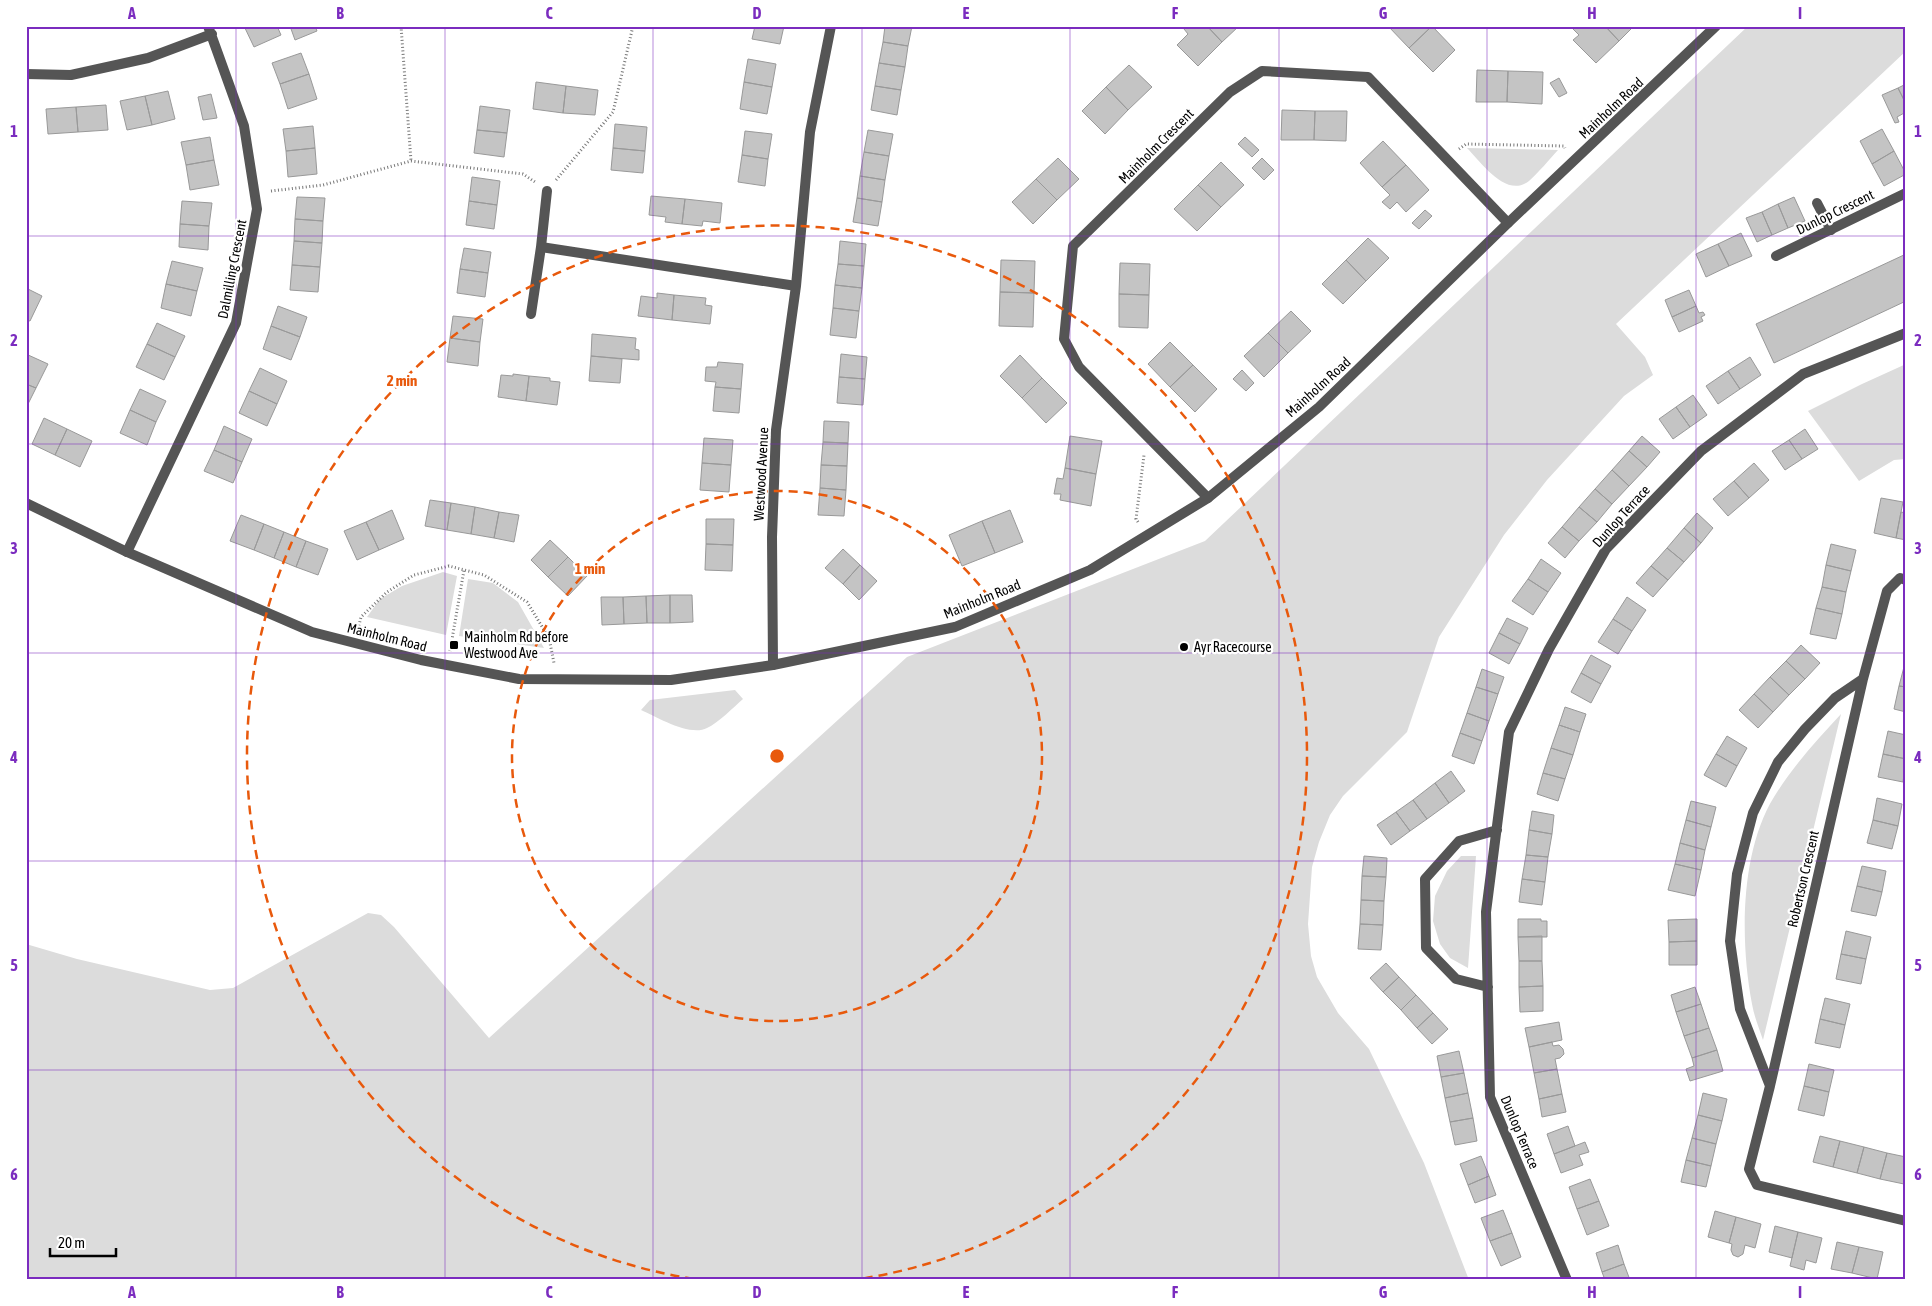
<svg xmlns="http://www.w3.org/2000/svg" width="1932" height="1306" viewBox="0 0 1932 1306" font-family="'Asap Condensed',sans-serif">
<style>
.green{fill:#dcdcdc}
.building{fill:#c4c4c4;stroke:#999}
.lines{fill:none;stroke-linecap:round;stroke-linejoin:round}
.path{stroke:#777;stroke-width:3;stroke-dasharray:1 2.5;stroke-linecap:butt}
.service{stroke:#555;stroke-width:10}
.minor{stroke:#555;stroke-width:10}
.tertiary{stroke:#555;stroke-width:10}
.grid{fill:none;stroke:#7b2cbf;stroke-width:1;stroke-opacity:0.55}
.ring{fill:none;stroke:#e8590c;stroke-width:2.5;stroke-dasharray:9 6}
.poi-dot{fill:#000;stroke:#fff;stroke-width:2}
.labels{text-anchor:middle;stroke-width:4.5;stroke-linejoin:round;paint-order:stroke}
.street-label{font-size:14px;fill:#000;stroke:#fff}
.poi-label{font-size:14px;fill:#000;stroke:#fff;text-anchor:start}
.centre{fill:#e8590c;stroke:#fff;stroke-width:2.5}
.ring-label{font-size:15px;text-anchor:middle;font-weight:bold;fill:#e8590c;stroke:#fff;stroke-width:4.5;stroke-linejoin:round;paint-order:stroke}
.neatline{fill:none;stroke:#7b2cbf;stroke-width:2}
.grid-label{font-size:16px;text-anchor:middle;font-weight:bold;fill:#7b2cbf}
</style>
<rect width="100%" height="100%" fill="#fff"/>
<path class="green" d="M1748 26H1906V51L1616 324 1645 357 1653 375 1624 396 1547 480 1504 535 1439 637 1407 732 1343 796 1330 815 1319 842 1312 867 1308 924 1311 956 1317 977 1338 1013 1369 1049 1424 1163 1469 1280H26V944L77 959 210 990 233 988 368 913 381 915 394 927 489 1038 907 657 1205 541Z
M1467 148 1558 150C1549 160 1539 172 1529 181 1506 199 1481 162 1467 148Z
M1906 364V459L1894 460 1859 481 1808 411 1862 384Z
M443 572 457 576 446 635 367 617 380 599 402 586Z
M468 579 493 583 518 602 544 648 459 636Z
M735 690 743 699C734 707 718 723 707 728 690 737 657 717 641 710L650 700Z
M1841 714 1763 1040C1759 1028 1754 1016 1752 1004 1740 941 1740 852 1774 797 1793 766 1817 740 1841 714Z
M1461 856H1476L1468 968 1450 958 1440 944 1433 921 1435 896 1447 871Z"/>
<path class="building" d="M244 26H277L281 35 254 47Z
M290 26H315L317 31 295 40Z
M755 26H784L780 44 752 39Z
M885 26H912L908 46 883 42Z
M1187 26H1207L1222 42 1198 66 1177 45 1188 34 1184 29Z
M1207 26H1239L1222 42Z
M1388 26H1432L1409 48Z
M1432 26 1455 50 1433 72 1409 48Z
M1576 26H1605L1619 41 1596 63 1573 40 1579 35 1573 29Z
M1605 26H1634L1619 41Z
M883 42 908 46 905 67 879 63Z
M301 53 309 74 280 84 272 63Z
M748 59 776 64 772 87 744 82Z
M879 63 905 67 901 90 875 86Z
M1129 65 1152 87 1128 110 1106 87Z
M1477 70 1508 71 1507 102H1476Z
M1508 71 1543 72 1542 104 1507 102Z
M309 74 317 99 288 109 280 84Z
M1559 78 1567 93 1559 97 1550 83Z
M536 82 566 86 563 113 533 109Z
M744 82 772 87 767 114 740 109Z
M1906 84V104L1898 88Z
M566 86 598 90 595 115 563 113Z
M875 86 901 90 897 115 871 110Z
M1106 87 1128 110 1105 134 1082 111Z
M1898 88 1906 104V112L1897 117 1899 122 1895 123 1882 95Z
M168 91 175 119 152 125 145 96Z
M211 94 217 118 203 120 198 97Z
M145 96 152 125 127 130 120 101Z
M106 105 108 130 78 132 76 107Z
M480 106 510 110 507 133 477 130Z
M76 107 78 132 48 134 46 109Z
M1282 110 1315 111 1314 140H1281Z
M1315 111H1347L1346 141 1314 140Z
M615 124 647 127 645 151 613 148Z
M313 126 315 148 286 151 283 129Z
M1882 129 1894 151 1872 164 1860 141Z
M477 130 507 133 504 157 474 153Z
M868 130 893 134 889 156 864 152Z
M745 131 772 134 768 159 742 155Z
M210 137 214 160 186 165 181 142Z
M1245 137 1259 150 1252 157 1238 144Z
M1383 141 1406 165 1382 187 1360 163Z
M315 148 317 174 288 177 286 151Z
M613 148 645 151 643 173 611 170Z
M1894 151 1906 174 1884 186 1872 164Z
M864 152 889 156 885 180 860 176Z
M742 155 768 159 765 186 738 182Z
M1058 158 1079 179 1057 200 1036 179Z
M1262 158 1274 170 1264 180 1252 168Z
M214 160 219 185 190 190 186 165Z
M1221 162 1244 185 1221 207 1198 185Z
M1406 165 1429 190 1406 212 1397 202 1390 209 1382 202 1390 195 1382 187Z
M860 176 885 180 882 202 857 198Z
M472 177 500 181 497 205 469 201Z
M1036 179 1057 200 1033 224 1012 202Z
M1198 185 1221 207 1197 231 1174 209Z
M651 196 685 199 682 224 665 222 666 217 649 215Z
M297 197 325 198 323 221 295 219Z
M1794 197 1805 221 1788 228 1778 204Z
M857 198 882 202 878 226 853 222Z
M685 199 722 203 720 223 703 221 702 226 682 224Z
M182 201 212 203 209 226 180 224Z
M469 201 497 205 494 229 466 225Z
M1778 204 1788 228 1772 235 1762 212Z
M1425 210 1432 216 1419 229 1412 223Z
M1762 212 1772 235 1757 242 1746 218Z
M295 219 323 221 322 243 294 241Z
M180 224 209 226 208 250 179 247Z
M1741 233 1752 256 1729 266 1718 244Z
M1368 238 1389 258 1366 281 1346 260Z
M294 241 322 243 320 267 292 265Z
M840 241 866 244 864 266 838 264Z
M1718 244 1729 266 1706 277 1696 254Z
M464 248 491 252 488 273 460 269Z
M1906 254V301L1774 363 1756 324Z
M1001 260 1035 261 1034 293 1000 292Z
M1346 260 1366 281 1343 304 1322 284Z
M172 261 203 268 197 291 166 284Z
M1120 263 1150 264 1149 295 1119 294Z
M838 264 864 266 862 288 835 285Z
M292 265 320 267 318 292 290 290Z
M460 269 488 273 485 297 457 293Z
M166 284 197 291 191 316 161 308Z
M835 285 862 288 859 311 833 308Z
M26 288 42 296 30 321 26 320Z
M1689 290 1696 306 1672 317 1665 300Z
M1000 292 1034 293 1033 327 999 326Z
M657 293 674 295 672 320 638 316 641 296 657 298Z
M1119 294 1149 295 1148 328 1119 327Z
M674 295 706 298 705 305 712 306 710 324 672 320Z
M278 306 307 317 300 337 271 326Z
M1696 306 1699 313 1703 312 1705 315 1701 317 1703 321 1679 332 1672 317Z
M833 308 859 311 856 338 830 335Z
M1291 311 1311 331 1288 353 1268 333Z
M453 316 483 319 480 342 450 338Z
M157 323 185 336 175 357 147 344Z
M271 326 300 337 291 360 263 349Z
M1268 333 1288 353 1264 377 1244 356Z
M592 334 636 338 635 349 639 350V360L591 356Z
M450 338 480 342 478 366 447 362Z
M1170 342 1193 365 1170 387 1148 364Z
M147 344 175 357 164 380 136 367Z
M26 354 48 364 36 388 26 384Z
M841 354 867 357 865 379 839 377Z
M1020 355 1042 378 1022 398 1000 376Z
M591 356 622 359 620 383 589 381Z
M1750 357 1761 375 1740 389 1728 371Z
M718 362 743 364 741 389 715 387 716 382 705 381 706 367H717Z
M1193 365 1217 389 1195 412 1170 387Z
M260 368 287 381 277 404 249 391Z
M1242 370 1254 383 1246 391 1233 379Z
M1728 371 1740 389 1718 404 1706 386Z
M513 374 529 376 526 401 498 397 501 375 513 376Z
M529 376 550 378V381L560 382 557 405 526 401Z
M839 377 865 379 863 405 837 403Z
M1042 378 1067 403 1046 423 1022 398Z
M26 384 36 388 26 408Z
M715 387 741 389 739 413 713 411Z
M140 389 166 401 156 422 130 410Z
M249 391 277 404 267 426 239 413Z
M1693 395 1707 415 1690 427 1676 407Z
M1676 407 1690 427 1673 439 1659 419Z
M130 410 156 422 147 445 120 433Z
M44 418 67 429 55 455 32 444Z
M824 421 849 422 848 443 823 442Z
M224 426 252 439 242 462 214 450Z
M67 429 92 441 80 467 55 455Z
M1805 429 1818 449 1802 459 1789 440Z
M1070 436 1102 441 1096 474 1065 468Z
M1642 436 1660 452 1647 467 1629 451Z
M704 438 733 440 731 465 702 463Z
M1789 440 1802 459 1785 470 1772 451Z
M823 442 848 443 847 466 821 465Z
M214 450 242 462 233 483 204 471Z
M1629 451 1647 467 1629 486 1612 470Z
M702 463 731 465 729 492 700 490Z
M1754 463 1769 480 1749 498 1734 481Z
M821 465 847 466 846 490 820 488Z
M1065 468 1096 474 1091 506 1060 500 1061 494H1054L1057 478 1063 479Z
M1612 470 1629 486 1612 504 1595 489Z
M1734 481 1749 498 1728 516 1713 499Z
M820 488 846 490 844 516 818 515Z
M1595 489 1612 504 1597 522 1579 507Z
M1881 498 1903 502 1896 538 1874 533Z
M430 500 451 503 447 530 425 526Z
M451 503 475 507 471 534 447 530Z
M475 507 499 512 494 538 471 534Z
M1579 507 1597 522 1579 541 1562 527Z
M392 510 404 539 379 550 366 522Z
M1010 510 1023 542 995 553 982 521Z
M499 512 519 515 514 542 494 538Z
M1901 512 1906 513V540L1896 538Z
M1697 513 1713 528 1701 543 1684 528Z
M241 515 264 524 254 550 230 541Z
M706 519H734L733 545 706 544Z
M982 521 995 553 962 566 949 535Z
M366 522 379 550 357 560 344 531Z
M264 524 284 532 274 558 254 550Z
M1562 527 1579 541 1565 558 1548 543Z
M1684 528 1701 543 1684 562 1667 548Z
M284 532 306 541 296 567 274 558Z
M550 540 568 557 548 577 531 560Z
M306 541 328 549 318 575 296 567Z
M706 544 733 545 732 571 705 570Z
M1831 544 1856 550 1851 571 1826 565Z
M1667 548 1684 562 1668 580 1651 566Z
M843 549 860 565 843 584 825 568Z
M568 557 587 576 568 596 548 577Z
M1541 559 1561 573 1548 592 1528 579Z
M860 565 877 581 859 600 843 584Z
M1826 565 1851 571 1846 592 1822 587Z
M1651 566 1668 580 1653 597 1636 583Z
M1528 579 1548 592 1533 615 1512 601Z
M1822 587 1846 592 1842 614 1816 608Z
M670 595V623H647L646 596Z
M670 595H692L693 622 670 623Z
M646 596 647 623 624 624 623 597Z
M601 597H623L624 624 602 625Z
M1627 597 1646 610 1632 631 1613 619Z
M1816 608 1842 614 1836 639 1810 634Z
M1507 618 1528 628 1520 644 1499 633Z
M1613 619 1632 631 1618 654 1598 642Z
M1499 633 1520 644 1509 664 1489 653Z
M1801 645 1820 663 1805 679 1786 661Z
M1591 655 1611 666 1601 684 1581 673Z
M1786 661 1805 679 1789 695 1770 677Z
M1905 663H1906V687L1899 686Z
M1482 669 1504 677 1498 694 1476 687Z
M1581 673 1601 684 1591 703 1571 692Z
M1770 677 1789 695 1773 712 1754 694Z
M1899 686 1906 687V712L1894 709Z
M1476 687 1498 694 1489 721 1467 713Z
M1754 694 1773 712 1758 728 1739 710Z
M1565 707 1586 714 1580 732 1559 725Z
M1467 713 1489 721 1482 741 1460 733Z
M1559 725 1580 732 1573 755 1551 748Z
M1888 731 1906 735V759L1883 754Z
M1460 733 1482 741 1474 764 1452 756Z
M1727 736 1747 748 1737 766 1716 754Z
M1551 748 1573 755 1565 779 1543 773Z
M1716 754 1737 766 1726 787 1704 775Z
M1883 754 1906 759 1903 782 1878 777Z
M1451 771 1465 791 1449 803 1435 783Z
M1543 773 1565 779 1558 801 1537 794Z
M1435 783 1449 803 1427 819 1413 800Z
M1877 798 1902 804 1898 826 1873 820Z
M1413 800 1427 819 1410 831 1396 812Z
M1691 801 1716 807 1711 827 1686 820Z
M1532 811 1554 815 1552 834 1529 830Z
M1396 812 1410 831 1391 845 1377 825Z
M1686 820 1711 827 1705 850 1680 843Z
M1873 820 1898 826 1892 849 1867 843Z
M1529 830 1552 834 1548 857 1526 855Z
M1680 843 1705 850 1701 870 1675 864Z
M1526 855 1548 857 1545 882 1522 879Z
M1364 856 1387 858 1386 877 1362 876Z
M1675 864 1701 870 1695 896 1668 890Z
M1862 866 1886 871 1882 892 1857 886Z
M1362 876 1386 877 1384 901 1361 900Z
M1522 879 1545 882 1542 905 1519 902Z
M1857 886 1882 892 1876 916 1851 911Z
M1361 900 1384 901 1383 925 1360 924Z
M1518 919H1541V921H1547V937H1518Z
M1697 919V941L1669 942 1668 920Z
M1360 924 1383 925 1381 950 1358 949Z
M1846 931 1871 937 1866 959 1841 954Z
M1542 936V961H1519L1518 937Z
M1697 941V965H1669V942Z
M1841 954 1866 959 1861 984 1836 979Z
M1519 961H1542L1543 986 1519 987Z
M1386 963 1399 977 1383 992 1370 978Z
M1399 977 1416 995 1401 1010 1383 992Z
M1543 986V1011L1520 1012 1519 987Z
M1695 987 1701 1004 1676 1012 1671 995Z
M1416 995 1433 1013 1417 1028 1401 1010Z
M1825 998 1850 1004 1845 1025 1820 1019Z
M1701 1004 1709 1028 1684 1036 1676 1012Z
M1433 1013 1448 1029 1432 1044 1417 1028Z
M1820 1019 1845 1025 1840 1048 1815 1043Z
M1559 1022 1562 1040 1529 1047 1525 1028Z
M1709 1028 1717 1050 1692 1058 1684 1036Z
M1552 1042 1553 1046 1559 1045 1563 1049 1564 1054 1560 1058 1555 1059 1557 1069 1534 1073 1529 1047Z
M1717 1050 1723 1071 1690 1081 1686 1069 1694 1066 1692 1058Z
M1459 1051 1464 1073 1441 1077 1437 1056Z
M1809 1064 1834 1070 1829 1092 1804 1086Z
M1557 1069 1562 1094 1539 1099 1534 1073Z
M1464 1073 1468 1093 1445 1098 1441 1077Z
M1804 1086 1829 1092 1824 1116 1798 1110Z
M1468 1093 1473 1118 1450 1122 1445 1098Z
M1703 1093 1727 1099 1722 1121 1698 1115Z
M1562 1094 1566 1112 1542 1117 1539 1099Z
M1698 1115 1722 1121 1716 1144 1692 1138Z
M1473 1118 1477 1141 1455 1145 1450 1122Z
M1568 1126 1575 1146 1554 1154 1547 1134Z
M1820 1136 1840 1141 1833 1167 1813 1162Z
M1692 1138 1716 1144 1711 1166 1686 1160Z
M1840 1141 1864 1147 1857 1173 1833 1167Z
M1585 1142 1589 1152 1579 1155 1583 1165 1561 1173 1554 1154Z
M1864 1147 1887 1153 1880 1179 1857 1173Z
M1887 1153 1906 1157 1904 1184 1880 1179Z
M1481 1156 1489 1176 1468 1185 1460 1164Z
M1686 1160 1711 1166 1706 1187 1681 1182Z
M1489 1176 1496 1195 1475 1203 1468 1185Z
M1590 1179 1599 1201 1577 1209 1569 1187Z
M1599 1201 1609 1226 1587 1235 1577 1209Z
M1503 1210 1512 1233 1490 1241 1481 1218Z
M1715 1211 1736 1217 1729 1243 1708 1237Z
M1736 1217 1761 1224 1755 1248 1745 1245 1743 1254 1738 1257 1733 1255 1731 1250 1732 1244 1729 1243Z
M1775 1226 1798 1232 1792 1258 1769 1252Z
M1798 1232 1822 1238 1816 1263 1806 1260 1804 1270 1790 1266Z
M1512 1233 1521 1257 1501 1266 1490 1241Z
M1837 1242 1859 1247 1852 1273 1831 1269Z
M1618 1245 1624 1264 1602 1272 1596 1253Z
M1859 1247 1883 1252 1877 1279 1852 1273Z
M1624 1264 1630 1280H1605L1602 1272Z"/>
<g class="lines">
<path class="path" d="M401 26 411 161
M1459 149 1466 144 1564 146 1565 148
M556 180 613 112 633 26
M271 191 323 185 411 161 523 174 535 182
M1138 522 1136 519 1144 455
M358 629 361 617 387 592 414 575 449 566 484 575 527 602 549 638 554 663
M450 651 464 570"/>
<path class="service" d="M1817 203 1831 230"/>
<path class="minor" d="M26 74 71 75 148 58 212 34
M547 191 541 247 796 286
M1776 256 1906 193
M531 314 541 247
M1208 498 1079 367 1064 339 1073 246 1230 92 1262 71 1368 77 1508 223
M127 552 236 323 257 209 244 126 208 26
M1906 580 1900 578 1887 591 1863 679 1770 1086 1749 1169 1757 1185 1906 1221
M773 665 772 537 776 430 796 286 810 132 831 26
M1488 987 1456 979 1426 948 1425 879 1459 841 1497 830
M1770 1086 1740 1009 1730 941 1737 874 1753 813 1778 762 1805 729 1835 698 1863 679
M1567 1280 1490 1097 1486 912 1509 732 1549 649 1606 549 1701 451 1803 374 1906 333"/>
<path class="tertiary" d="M26 503 127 552 312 632 421 660 519 679 671 680 773 665 955 627 1090 570 1208 498 1319 407 1508 223 1716 26"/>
</g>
<path class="grid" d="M236 26V1280M445 26V1280M653 26V1280M862 26V1280M1070 26V1280M1279 26V1280M1487 26V1280M1696 26V1280M26 236H1906M26 444H1906M26 653H1906M26 861H1906M26 1070H1906"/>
<g class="ring">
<circle cx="777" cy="756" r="265"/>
<path d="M694 1279A530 530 0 1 1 860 1279"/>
</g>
<g class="poi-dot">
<rect x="449" y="640" width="10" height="10" rx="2.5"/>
<circle cx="1184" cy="647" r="5"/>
</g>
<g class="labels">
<g class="street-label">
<text transform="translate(1611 108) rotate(-43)" y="5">Mainholm Road</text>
<text transform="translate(1156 146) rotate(-45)" y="5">Mainholm Crescent</text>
<text transform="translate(1835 212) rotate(-26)" y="5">Dunlop Crescent</text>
<text transform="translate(232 269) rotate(-79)" y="5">Dalmilling Crescent</text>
<text transform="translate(1318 387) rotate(-42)" y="5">Mainholm Road</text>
<text transform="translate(761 474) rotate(-87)" y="5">Westwood Avenue</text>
<text transform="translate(1621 516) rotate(-48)" y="5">Dunlop Terrace</text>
<text transform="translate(982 599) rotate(-22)" y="5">Mainholm Road</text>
<text transform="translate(387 637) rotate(14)" y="5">Mainholm Road</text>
<text transform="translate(1803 879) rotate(-77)" y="5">Robertson Crescent</text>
<text transform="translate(1520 1132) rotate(67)" y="5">Dunlop Terrace</text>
</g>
<g class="poi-label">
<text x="464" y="642">Mainholm Rd before<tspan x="464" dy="16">Westwood Ave</tspan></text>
<text x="1194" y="652">Ayr Racecourse</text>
</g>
</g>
<circle cx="777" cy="756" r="8" class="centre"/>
<g class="ring-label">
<text x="402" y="386">2 min</text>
<text x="590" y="574">1 min</text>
</g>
<rect width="1932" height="1306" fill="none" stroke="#ffffff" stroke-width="55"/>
<path d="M50 1248v8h66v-8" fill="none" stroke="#000000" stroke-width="2.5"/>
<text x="58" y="1248" font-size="15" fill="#000000" stroke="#ffffff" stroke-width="4" paint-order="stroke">20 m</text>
<rect x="28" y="28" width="1876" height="1250" class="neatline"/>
<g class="grid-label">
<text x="132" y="19">A</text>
<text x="340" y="19">B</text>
<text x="549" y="19">C</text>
<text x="757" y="19">D</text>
<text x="966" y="19">E</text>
<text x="1175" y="19">F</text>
<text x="1383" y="19">G</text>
<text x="1592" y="19">H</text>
<text x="1800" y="19">I</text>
<text x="14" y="137">1</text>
<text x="1918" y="137">1</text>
<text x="14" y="346">2</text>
<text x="1918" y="346">2</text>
<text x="14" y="554">3</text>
<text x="1918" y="554">3</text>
<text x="14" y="763">4</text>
<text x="1918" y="763">4</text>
<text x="14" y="971">5</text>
<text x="1918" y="971">5</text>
<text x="14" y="1180">6</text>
<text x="1918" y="1180">6</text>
<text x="132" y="1298">A</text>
<text x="340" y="1298">B</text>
<text x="549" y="1298">C</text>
<text x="757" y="1298">D</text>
<text x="966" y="1298">E</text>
<text x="1175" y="1298">F</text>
<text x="1383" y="1298">G</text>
<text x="1592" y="1298">H</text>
<text x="1800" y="1298">I</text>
</g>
</svg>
